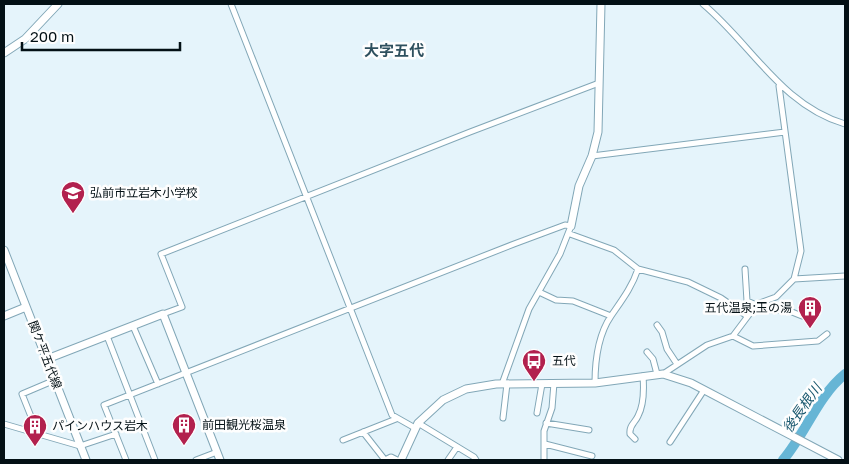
<svg xmlns="http://www.w3.org/2000/svg" width="849" height="464" viewBox="0 0 849 464" font-family="'Golos Text','Noto Sans JP',sans-serif">
<style>
.lines{fill:none;stroke-linecap:round;stroke-linejoin:round}
.river{stroke:#66b5d5;stroke-width:10}
.street-casing{stroke:#82a7b7;stroke-width:7}
.secondary-casing{stroke:#82a7b7;stroke-width:9}
.street{stroke:#fff;stroke-width:5}
.secondary{stroke:#fff;stroke-width:7}
.labels{text-anchor:middle;stroke-width:5;stroke-linejoin:round;paint-order:stroke}
.poi-label{font-size:12px;fill:#031015;stroke:#fefefe;text-anchor:start}
.street-label{font-size:12px;fill:#031015;stroke:#fefefe}
.water-label{font-size:14px;font-style:italic;fill:#18576e;stroke:#fefefe}
.quarter-label{font-size:15px;font-weight:bold;fill:#2e505e;stroke:#fefefe}
</style>
<rect width="100%" height="100%" fill="#e5f4fb"/>
<g class="lines">
<path class="river" d="M783 460C806 433 817 397 845 374"/>
<g class="street-casing">
<path id="street" d="M231 4 392 415 415 428
M703 4C752 45 781 105 845 124
M592 156 785 132
M570 234 614 250 638 269 688 282 721 298 747 316
M745 269 747 301 768 310H787L802 316
M794 279 845 276
M539 292 556 300 573 301 611 316
M163 314 182 307 161 254 470 132 599 83
M657 325 662 332 667 349 677 364
M133 326 158 384
M107 336 155 460
M733 336 753 346 818 341 827 334
M647 352 653 359 657 374
M663 374 707 345 733 336 757 304 776 297 794 279 801 251 779 86
M595 383C595 360 598 335 611 316 622 300 632 287 638 269
M537 413 542 384
M503 418 507 384
M418 423 474 457 476 460
M546 423 589 430
M4 424 80 446 116 434
M363 432 385 460
M38 434 22 394 55 380
M635 439 630 434C629 425 635 423 638 416 644 405 644 389 643 376
M343 440 396 419
M670 442 704 390
M545 444 592 456
M126 460 104 405 514 244 565 225 571 226 560 254 529 309 502 384
M196 460 217 452
M385 460 391 457 397 460
M448 460 457 447
M544 460V431L552 408 554 383"/>
</g>
<g class="secondary-casing">
<path id="secondary" d="M4 53 25 39 58 4
M571 226 579 186 592 156 598 132 601 4
M4 250 86 460
M4 316 26 307
M47 359 163 314 220 460
M401 460 418 423 443 400 466 389 496 384 595 383 663 374 691 383 838 460"/>
</g>
<use href="#street" class="street"/>
<use href="#secondary" class="secondary"/>
</g>
<defs>
<g id="school-pin" transform="scale(1.25)"><path d="M0 17L-7.5 6A9.5 9.5 0 1 1 7.5 6Z" fill="#b2214e" stroke="#fefefe"/><path d="M0-5L7-2L0 1L-7-2ZM-4 1L0 2.5L4 1V4Q0 6-4 4Z" fill="#fff"/></g>
<g id="building-pin" transform="scale(1.25)"><path d="M0 17L-7.5 6A9.5 9.5 0 1 1 7.5 6Z" fill="#b2214e" stroke="#fefefe"/><path d="M-4-6H4V6H1V3H-1V6H-4ZM-2.5-4.3h1.7v1.8h-1.7ZM.8-4.3h1.7v1.8H.8ZM-2.5-1h1.7V.8h-1.7ZM.8-1h1.7V.8H.8Z" fill="#fff"/></g>
<g id="bus-pin" transform="scale(1.25)"><path d="M0 17L-7.5 6A9.5 9.5 0 1 1 7.5 6Z" fill="#b2214e" stroke="#fefefe"/><path d="M-5-6H5V4H4V6H2V4H-2V6H-4V4H-5ZM-3.5-4V0h7V-4ZM-3.5 1.2v1.5H-2V1.2ZM2 1.2v1.5H3.5V1.2Z" fill="#fff"/></g>
</defs>
<g fill-rule="evenodd">
<use href="#school-pin" x="73" y="193"/>
<use href="#building-pin" x="810" y="308"/>
<use href="#bus-pin" x="534" y="361"/>
<use href="#building-pin" x="184" y="425"/>
<use href="#building-pin" x="35" y="426"/>
</g>
<g class="labels">
<g class="poi-label">
<text x="90" y="197">弘前市立岩木小学校</text>
<text x="792" y="312" text-anchor="end">五代温泉;玉の湯</text>
<text x="552" y="365">五代</text>
<text x="202" y="429">前田観光桜温泉</text>
<text x="52" y="430">パインハウス岩木</text>
</g>
<g class="street-label">
<text transform="translate(45 355) rotate(69)" y="4">関ケ平五代線</text>
</g>
<g class="water-label">
<text transform="translate(802 408) rotate(-55)" y="5">後長根川</text>
</g>
<g class="quarter-label">
<text x="394" y="56">大字五代</text>
</g>
</g>
<rect width="849" height="464" fill="none" stroke="#031015" stroke-width="10"/>
<path d="M22 42v8h158v-8" fill="none" stroke="#031015" stroke-width="2.5"/>
<text x="30" y="42" font-size="15" fill="#031015" stroke="#fefefe" stroke-width="4" paint-order="stroke">200 m</text>
</svg>
